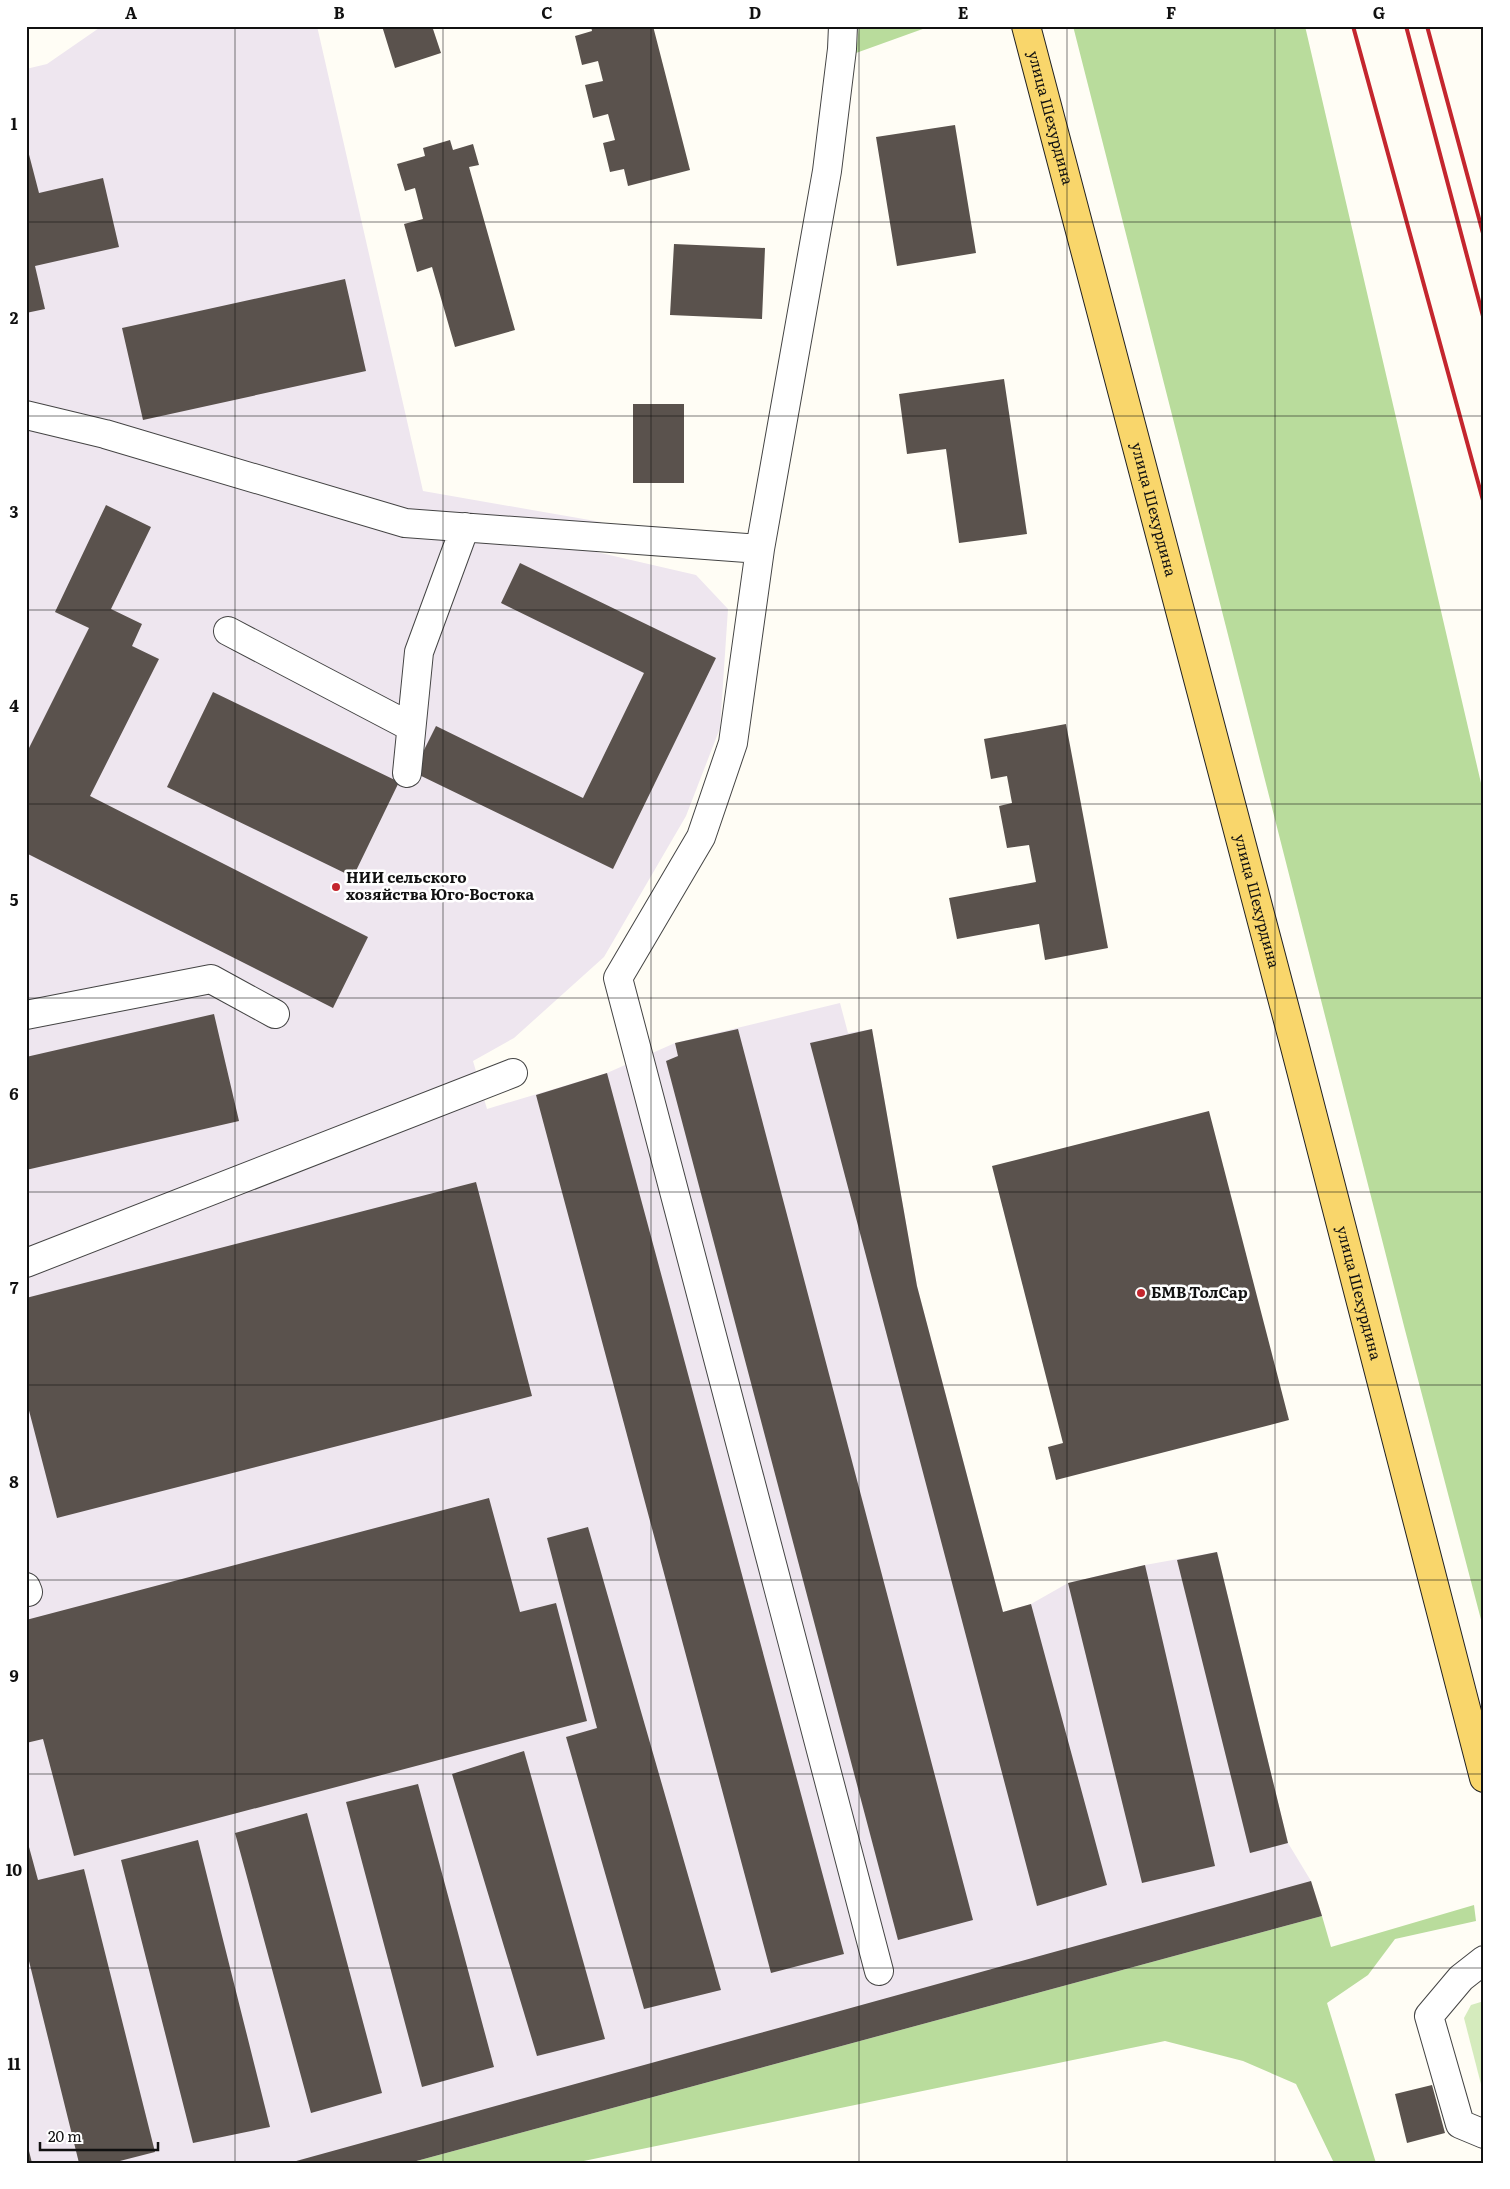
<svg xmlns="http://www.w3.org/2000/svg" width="1510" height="2189" viewBox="0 0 1510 2189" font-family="Literata,serif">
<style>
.industrial{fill:#eee6ef}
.green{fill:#d5ebbd}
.forest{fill:#b9dc9c}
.building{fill:#5a524d}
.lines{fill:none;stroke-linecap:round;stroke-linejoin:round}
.minor-casing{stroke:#444;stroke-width:30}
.major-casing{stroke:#222;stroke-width:30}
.minor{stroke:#fff;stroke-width:28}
.major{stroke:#f9d66b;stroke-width:28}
.rail{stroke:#c4262e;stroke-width:4}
.grid{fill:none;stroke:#111;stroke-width:1;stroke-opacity:0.55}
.poi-dot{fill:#c4262e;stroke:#fff;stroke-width:2}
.labels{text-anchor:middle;stroke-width:5;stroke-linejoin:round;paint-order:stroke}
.street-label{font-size:15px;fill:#111;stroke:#fff}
.poi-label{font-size:15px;font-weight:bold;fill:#111;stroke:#fff;text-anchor:start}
.neatline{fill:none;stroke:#111;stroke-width:2}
.grid-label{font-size:16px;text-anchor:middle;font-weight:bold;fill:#111}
</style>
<rect width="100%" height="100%" fill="#fffdf5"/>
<path class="industrial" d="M102 26H317L423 491 601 522 592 551 696 575 728 609 720 728 686 816 604 957 514 1038 473 1061 487 1109 607 1073 675 1043 840 1003 848 1033 872 1029 917 1286 1003 1612 1031 1604 1068 1583 1145 1565 1217 1552 1288 1843 1311 1881 1322 1916 409 2163H26V69L47 64Z"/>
<path class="green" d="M1484 2001V2096L1464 2018 1471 2005Z"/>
<path class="forest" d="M859 26H931L856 53Z
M1073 26H1305L1484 796V1631L1405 1330Z
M1474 1905 1476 1921 1395 1939 1368 1975 1327 2003 1376 2163H1334L1296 2084 1243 2061 1165 2041 574 2163H409L1322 1916 1331 1947Z"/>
<path class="building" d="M382 26H432L441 53 395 68Z
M591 26H653L690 170 628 186 624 169 610 172 603 143 615 140 608 114 593 118 585 85 603 81 598 61 582 65 575 36 592 31Z
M955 125 976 253 897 266 876 137Z
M450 140 453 150 473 144 479 165 469 167 515 330 455 347 432 267 417 272 404 224 423 219 415 188 405 191 397 164 425 156 423 148Z
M26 143 39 193 103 178 119 247 35 266 45 309 26 313Z
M674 244 765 248 762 319 670 315Z
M345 279 366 371 143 420 122 328Z
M1004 379 1027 534 959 543 946 449 907 454 899 394Z
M633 404H684V483H633Z
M106 505 151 527 111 609 142 624 132 646 159 659 90 796 368 937 333 1008 26 853V754L89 628 55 612Z
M520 563 716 658 613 869 413 772 436 726 583 798 644 673 501 603Z
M213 692 399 782 353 877 167 787Z
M1066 724 1108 948 1045 960 1039 924 957 939 949 898 1036 882 1029 845 1007 848 999 806 1012 803 1007 776 991 779 984 739Z
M214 1014 239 1121 26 1170V1057Z
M738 1029 973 1920 898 1940 666 1061 678 1056 675 1043Z
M872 1029 917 1286 1003 1612 1031 1604 1107 1885 1037 1906 810 1043Z
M607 1073 844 1954 771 1973 536 1095Z
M1209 1111 1289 1420 1056 1480 1048 1447 1063 1443 992 1166Z
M476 1182 532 1396 57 1518 26 1399V1298Z
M489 1498 520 1612 556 1603 587 1721 74 1856 43 1739 26 1743V1620Z
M588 1527 721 1990 644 2009 566 1737 597 1728 547 1538Z
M1217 1552 1288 1843 1250 1853 1177 1560Z
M1145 1565 1215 1866 1142 1883 1068 1583Z
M524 1751 605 2039 537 2056 452 1774Z
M418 1784 494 2067 422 2087 346 1802Z
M307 1813 382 2093 311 2113 235 1833Z
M26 1836 38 1880 84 1869 155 2152 112 2163H79L26 1949Z
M198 1840 270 2127 193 2143 121 1860Z
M1311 1881 1322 1916 409 2163H289Z
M1432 2085 1445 2133 1407 2143 1395 2094Z
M27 2143 32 2163H26Z"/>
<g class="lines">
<g class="minor-casing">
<path id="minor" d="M843 26 842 49 827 171 760 549 733 743 701 837 618 978 879 1971
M26 415 105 434 405 523 760 549
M228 631 411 727
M407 773 419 652 465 527
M26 1015 211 979 275 1014
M26 1263 513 1073
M26 1587 28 1592
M1484 1960 1461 1978 1429 2016 1460 2124 1484 2134"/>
</g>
<g class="major-casing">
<g id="major">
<path id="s1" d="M1026 26 1295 1047 1484 1778"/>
</g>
</g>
<use href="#minor" class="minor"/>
<use href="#major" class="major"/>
<path class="rail" d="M1353 26 1484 504
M1406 26 1484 320
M1427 26 1484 237"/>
</g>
<path class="grid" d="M235 26V2163M443 26V2163M651 26V2163M859 26V2163M1067 26V2163M1275 26V2163M26 222H1484M26 416H1484M26 610H1484M26 804H1484M26 998H1484M26 1192H1484M26 1385H1484M26 1580H1484M26 1774H1484M26 1968H1484"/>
<g class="poi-dot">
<circle cx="336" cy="887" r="5"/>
<circle cx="1141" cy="1293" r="5"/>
</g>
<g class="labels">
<g class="street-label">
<text dy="5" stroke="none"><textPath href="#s1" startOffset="95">улица Шехурдина</textPath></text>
<text dy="5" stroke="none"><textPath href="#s1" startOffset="500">улица Шехурдина</textPath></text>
<text dy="5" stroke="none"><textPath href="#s1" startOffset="905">улица Шехурдина</textPath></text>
<text dy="5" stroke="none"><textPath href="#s1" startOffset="1310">улица Шехурдина</textPath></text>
</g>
<g class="poi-label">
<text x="346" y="883">НИИ сельского<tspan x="346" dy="17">хозяйства Юго-Востока</tspan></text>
<text x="1151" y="1298">БМВ ТолСар</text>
</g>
</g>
<rect width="1510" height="2189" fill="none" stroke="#ffffff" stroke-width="55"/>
<path d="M40 2142v8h118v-8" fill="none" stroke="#111111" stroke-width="2.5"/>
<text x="48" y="2142" font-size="15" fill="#111111" stroke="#ffffff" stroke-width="4" paint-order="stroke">20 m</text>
<rect x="28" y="28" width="1454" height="2134" class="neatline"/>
<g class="grid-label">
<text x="131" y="19">A</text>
<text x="339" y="19">B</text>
<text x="547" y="19">C</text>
<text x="755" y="19">D</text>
<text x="963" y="19">E</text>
<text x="1171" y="19">F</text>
<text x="1379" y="19">G</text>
<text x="14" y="130">1</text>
<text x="14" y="324">2</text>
<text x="14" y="518">3</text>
<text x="14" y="712">4</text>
<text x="14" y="906">5</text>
<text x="14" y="1100">6</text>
<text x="14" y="1294">7</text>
<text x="14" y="1488">8</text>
<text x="14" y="1682">9</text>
<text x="14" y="1876">10</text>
<text x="14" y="2070">11</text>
</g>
</svg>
